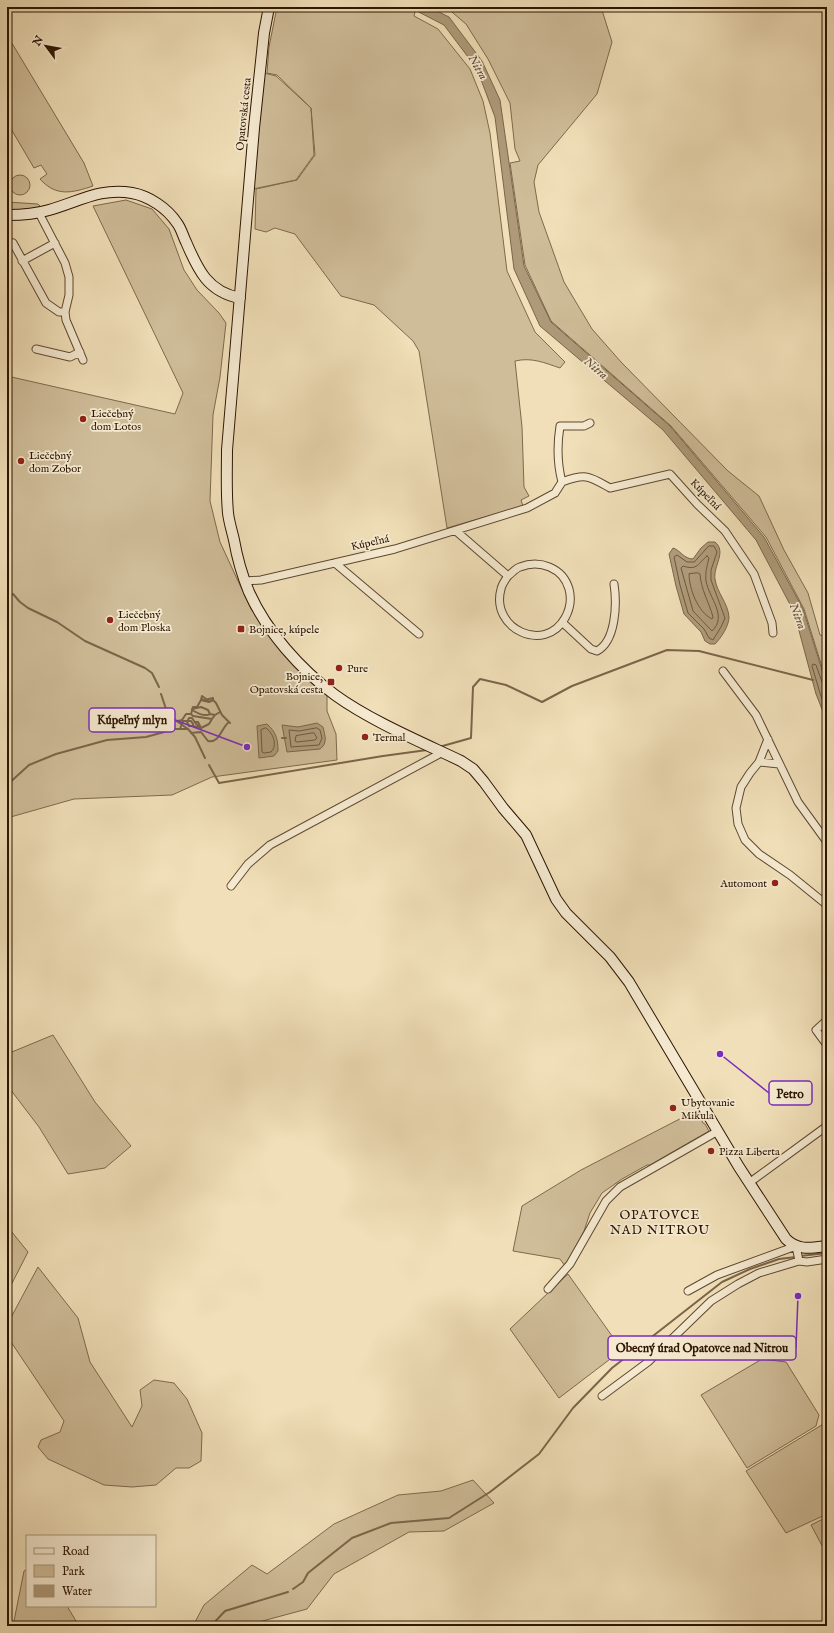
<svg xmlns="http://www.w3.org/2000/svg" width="834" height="1633" viewBox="0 0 834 1633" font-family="'IM FELL English',serif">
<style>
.green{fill:#cfbd99;stroke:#7e694c}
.water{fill:#ae9a79;stroke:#7a6549}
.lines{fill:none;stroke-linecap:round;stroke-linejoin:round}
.shore{stroke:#6e583c;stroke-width:1}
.stream{stroke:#7a6549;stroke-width:2}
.street-casing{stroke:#5e482e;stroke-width:9}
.secondary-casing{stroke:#2d1500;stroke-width:12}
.street{stroke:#f5ead1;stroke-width:7}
.secondary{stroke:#f5ead1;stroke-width:10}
.poi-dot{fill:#8f2418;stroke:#f5ead1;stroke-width:1.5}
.labels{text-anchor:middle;stroke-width:3.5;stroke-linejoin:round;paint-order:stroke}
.street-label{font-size:11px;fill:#2d1500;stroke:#f5ead1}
.poi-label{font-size:11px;fill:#2d1500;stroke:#f5ead1;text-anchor:start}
.water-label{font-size:12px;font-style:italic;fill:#614a30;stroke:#f5ead1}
.quarter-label{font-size:13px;letter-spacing:1px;fill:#2d1500;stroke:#f5ead1}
.leader{fill:none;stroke:#7b2cbf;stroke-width:1.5}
.callout-dot{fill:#7b2cbf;stroke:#f5ead1;stroke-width:1.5}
.callout{fill:#f5ead1;stroke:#7b2cbf;stroke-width:1.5}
.callout-label{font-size:12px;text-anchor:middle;font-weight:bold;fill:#2d1500}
</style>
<rect width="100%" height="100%" fill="#f0dfb8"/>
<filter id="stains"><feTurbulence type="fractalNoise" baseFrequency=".005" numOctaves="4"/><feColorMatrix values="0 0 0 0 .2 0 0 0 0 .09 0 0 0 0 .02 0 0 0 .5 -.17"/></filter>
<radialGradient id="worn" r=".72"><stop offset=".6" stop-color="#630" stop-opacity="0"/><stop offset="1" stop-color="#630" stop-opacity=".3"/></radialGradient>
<path class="green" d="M277 7H406L415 12 414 16 438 29 470 69 483 101 490 133 507 271 535 332 565 362 560 368C545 363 532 357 515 361L522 427 524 487 529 496 521 500 523 506 447 528 419 351 413 341 374 305 341 296 295 234 275 228 266 232 255 229 256 189 297 180 315 155 311 108 277 75 267 73 269 47Z
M446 7H601L612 42 597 94 538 165 534 182 539 212 564 282 592 329 621 362 728 471 759 496 784 550 808 593 820 635 827 637V683L804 609 766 537 671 426 551 321 525 265 510 163 520 161 515 149 510 103 488 59 466 24Z
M7 35 84 163 93 186C72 193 56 197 40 179L47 174 41 165 34 168 7 122Z
M264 73 276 76 311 108 314 155 296 180 253 189Z
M10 185a10 10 0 1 1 20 0a10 10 0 1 1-20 0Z
M126 200 152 209 169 229 184 270 197 290 219 313 226 323 220 377 213 415 210 501 220 542 251 609 292 662 327 695V711L336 734 337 760 212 777 172 795 74 799 7 818V376L175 414 183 393 93 206Z
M7 202 38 204 40 206 38 208 18 211H7Z
M53 1035 95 1102 131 1146 105 1168 68 1174 39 1127 7 1085V1054Z
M697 1110 703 1123 705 1124 709 1131 650 1165H647L622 1179 602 1193 590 1213 584 1231 565 1266 560 1259 513 1251 522 1206 581 1170Z
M7 1226 28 1252 7 1293Z
M38 1267 78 1318 90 1362 132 1427 142 1406 140 1390 154 1380 174 1383 187 1399 202 1433 201 1461 189 1468H176L156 1485 132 1487 104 1485 48 1459 38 1447 41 1440 60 1432 64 1421 7 1336V1325Z
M568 1274 622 1350 559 1398 510 1329Z
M762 1359 786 1362 819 1415 816 1426 747 1468 701 1395Z
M825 1423 827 1427V1514L786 1533 746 1471Z
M473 1480 494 1503 444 1531 409 1532 334 1574 307 1609 255 1623 251 1626H193L204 1605 252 1565 267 1574 334 1524 398 1495 441 1491Z
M827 1517V1555L811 1525Z
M27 1569V1606H67L79 1626H13L24 1571Z"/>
<path class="water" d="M409 7H429L449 17 482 61 500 100 524 266 551 322 670 426 764 537 803 609 827 686V722L816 694 794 612 756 540 663 430 540 326 514 269 495 117 477 69 444 25Z
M708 542H715C727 552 713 566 715 579 717 593 728 603 729 617 729 626 721 638 715 644H710L705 641 701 632 684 614 676 586 669 554 673 548C680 550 684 559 693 559L701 548Z
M317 723 323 727C325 736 328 743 320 749L287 752 282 725 298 727Z
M267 724C276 732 278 739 278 751L274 756 259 758 257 726Z"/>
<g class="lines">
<path class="shore" d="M709 546H714L717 552 711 570V580L725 618 721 627 713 640 709 638 704 629 688 613 680 585 674 557 677 555 687 562H694Z
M707 556 709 558C707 566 705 573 706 581 709 598 728 616 712 631L693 611 681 568 683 566C698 571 698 563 707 556Z
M698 573 700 574C701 590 709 602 713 617L712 619C698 612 689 589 689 574Z
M827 684 822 682 816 665 813 664 812 666 820 693 827 712
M266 728C273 733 278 745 271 752L264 753 262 752 261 730Z
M317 728 320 730 322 738 319 745 291 747 289 730 299 731Z
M314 733 317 738 315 740 297 742 295 741 296 736Z"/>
<path class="stream" d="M8 517 11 518
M13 594 20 602 28 608 57 622 85 641 145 668 152 673 159 687
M161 694 168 715 188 729 195 737 205 758
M205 700 213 698V700
M204 701 202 699 201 700 202 696 209 701
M192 709 201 707 208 710 210 714 215 715
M192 710C197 713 205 717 210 714
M191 714 193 716 212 719 215 715 220 712
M178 721 182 720 186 714H191L193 707H197L201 700 209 702 213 700 216 703 222 715 230 723
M195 722H198L201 728 209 724 212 719
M193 726H189L187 722 189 718H192L196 724 199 726
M180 729 183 721H191L193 724V726L201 728
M191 733 201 732 208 741C220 743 221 728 229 722
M282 738H286
M439 747 471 738 473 687 480 679 506 685 542 702 572 686 667 650 699 651 813 680
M209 765 219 783 383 756 427 750
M7 785 29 765 56 754 107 740 146 737 175 729H188
M800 1256 827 1253
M293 1589 303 1582 308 1573 352 1538 391 1523 449 1518 490 1492 539 1454 573 1408 612 1368 722 1282 750 1269 779 1259 796 1257
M211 1626 225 1611 288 1592"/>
<g class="street-casing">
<path id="street" d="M39 213 65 263 69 277V295L65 312 66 320 83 360
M7 246 13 243 46 303 59 312H65
M22 261 55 243
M36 349 70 357 80 352
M562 482C586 473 589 476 610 488L670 474 697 504 725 531 754 574 772 623 773 633
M456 531 508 576C505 580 502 584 501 589 490 629 545 654 565 618 570 609 572 600 569 589 563 568 540 559 520 567 516 568 512 573 508 576
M335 563 419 634
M245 581 261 580 395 549 527 508 555 493 562 482C557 463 557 445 560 426H584L590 423
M563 623 591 649 597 651C616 641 617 604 614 584
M723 671 756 715 798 802 827 842
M768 739 759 762 750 773 741 787 736 808 738 824 745 840 759 854 790 875 827 905
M759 762 779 764
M231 886 248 864 270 845 443 752
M827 1020 816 1030 827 1045
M749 1183 827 1126
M548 1289 570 1264 606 1201 620 1187 718 1131
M688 1291 717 1275 796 1246 799 1261
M602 1396 648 1362 711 1301 738 1284 759 1273 799 1261 807 1262 827 1259"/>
</g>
<g class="secondary-casing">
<path id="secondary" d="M269 7 264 33 254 128 227 450C227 471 226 492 228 513 229 522 232 531 234 540 237 557 242 575 249 592 267 632 300 669 335 695 371 721 421 742 461 761L473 769 484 782 503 808 526 835 556 899 566 913 610 957 629 982 739 1167 786 1239C798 1251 811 1248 827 1246
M7 215C21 215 36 214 49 210 78 202 101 187 132 193 149 196 167 208 177 223 181 228 183 236 186 242 198 270 208 292 240 298"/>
</g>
<use href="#street" class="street"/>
<use href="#secondary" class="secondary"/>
</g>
<g class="poi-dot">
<circle cx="83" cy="419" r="4"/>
<circle cx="21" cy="461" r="4"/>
<circle cx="110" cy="620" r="4"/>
<rect x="237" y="625" width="8" height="8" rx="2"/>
<circle cx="339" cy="668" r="4"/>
<rect x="327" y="678" width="8" height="8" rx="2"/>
<circle cx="365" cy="737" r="4"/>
<circle cx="775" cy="883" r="4"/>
<circle cx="673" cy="1108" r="4"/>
<circle cx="711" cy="1151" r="4"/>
</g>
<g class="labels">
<g class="street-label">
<text transform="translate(243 114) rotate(-84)" y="4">Opatovská cesta</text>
<text transform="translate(706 494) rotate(46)" y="4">Kúpeľná</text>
<text transform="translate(370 542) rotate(-13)" y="4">Kúpeľná</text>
</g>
<g class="poi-label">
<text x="91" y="417">Liečebný<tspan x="91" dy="13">dom Lotos</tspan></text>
<text x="29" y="459">Liečebný<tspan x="29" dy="13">dom Zobor</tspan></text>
<text x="118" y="618">Liečebný<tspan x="118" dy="13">dom Ploska</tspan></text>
<text x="249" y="633">Bojnice, kúpele</text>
<text x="347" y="672">Pure</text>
<text x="323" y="680" text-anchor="end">Bojnice,<tspan x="323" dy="13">Opatovská cesta</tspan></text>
<text x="373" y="741">Termal</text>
<text x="767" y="887" text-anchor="end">Automont</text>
<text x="681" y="1106">Ubytovanie<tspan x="681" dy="13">Mikula</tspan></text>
<text x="719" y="1155">Pizza Liberta</text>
</g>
<g class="water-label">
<text transform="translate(478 67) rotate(60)" y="4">Nitra</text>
<text transform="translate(596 368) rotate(40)" y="4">Nitra</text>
<text transform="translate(798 616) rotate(69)" y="4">Nitra</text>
</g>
<g class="quarter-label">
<text x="660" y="1219">OPATOVCE<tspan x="660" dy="15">NAD NITROU</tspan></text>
</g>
</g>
<path class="leader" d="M247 747L175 720M720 1054L769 1093M798 1296L796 1348"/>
<g class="callout-dot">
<circle cx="247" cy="747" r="4"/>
<circle cx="720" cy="1054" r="4"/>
<circle cx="798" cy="1296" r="4"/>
</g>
<g class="callout">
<rect x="89" y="708" width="86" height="24" rx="4"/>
<rect x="769" y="1081" width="43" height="24" rx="4"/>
<rect x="608" y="1336" width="188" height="24" rx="4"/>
</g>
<g class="callout-label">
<text x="132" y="724">Kúpeľný mlyn</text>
<text x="790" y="1098">Petro</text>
<text x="702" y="1352">Obecný úrad Opatovce nad Nitrou</text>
</g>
<rect width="834" height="1633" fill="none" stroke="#f0dfb8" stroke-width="24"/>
<rect x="8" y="8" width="818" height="1617" fill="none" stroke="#2d1500" stroke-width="2"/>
<rect x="12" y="12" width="810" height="1609" fill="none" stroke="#2d1500"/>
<rect x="26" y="1535" width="130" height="72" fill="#f5ead1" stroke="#a5957d"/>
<rect x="34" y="1548" width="20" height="6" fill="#f5ead1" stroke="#a5957d"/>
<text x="62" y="1555" font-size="12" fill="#2d1500">Road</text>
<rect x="34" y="1565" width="20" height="12" fill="#cfbd99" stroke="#a5957d"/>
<text x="62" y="1575" font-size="12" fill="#2d1500">Park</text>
<rect x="34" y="1585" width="20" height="12" fill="#ae9a79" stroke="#a5957d"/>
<text x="62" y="1595" font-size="12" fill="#2d1500">Water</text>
<g transform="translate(46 46) rotate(302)" stroke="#f5ead1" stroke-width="3" paint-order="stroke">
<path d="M0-3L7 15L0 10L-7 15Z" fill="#2d1500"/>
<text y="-6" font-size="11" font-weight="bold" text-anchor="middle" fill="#2d1500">N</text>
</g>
<rect width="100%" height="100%" filter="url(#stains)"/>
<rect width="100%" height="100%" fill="url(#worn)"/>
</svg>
